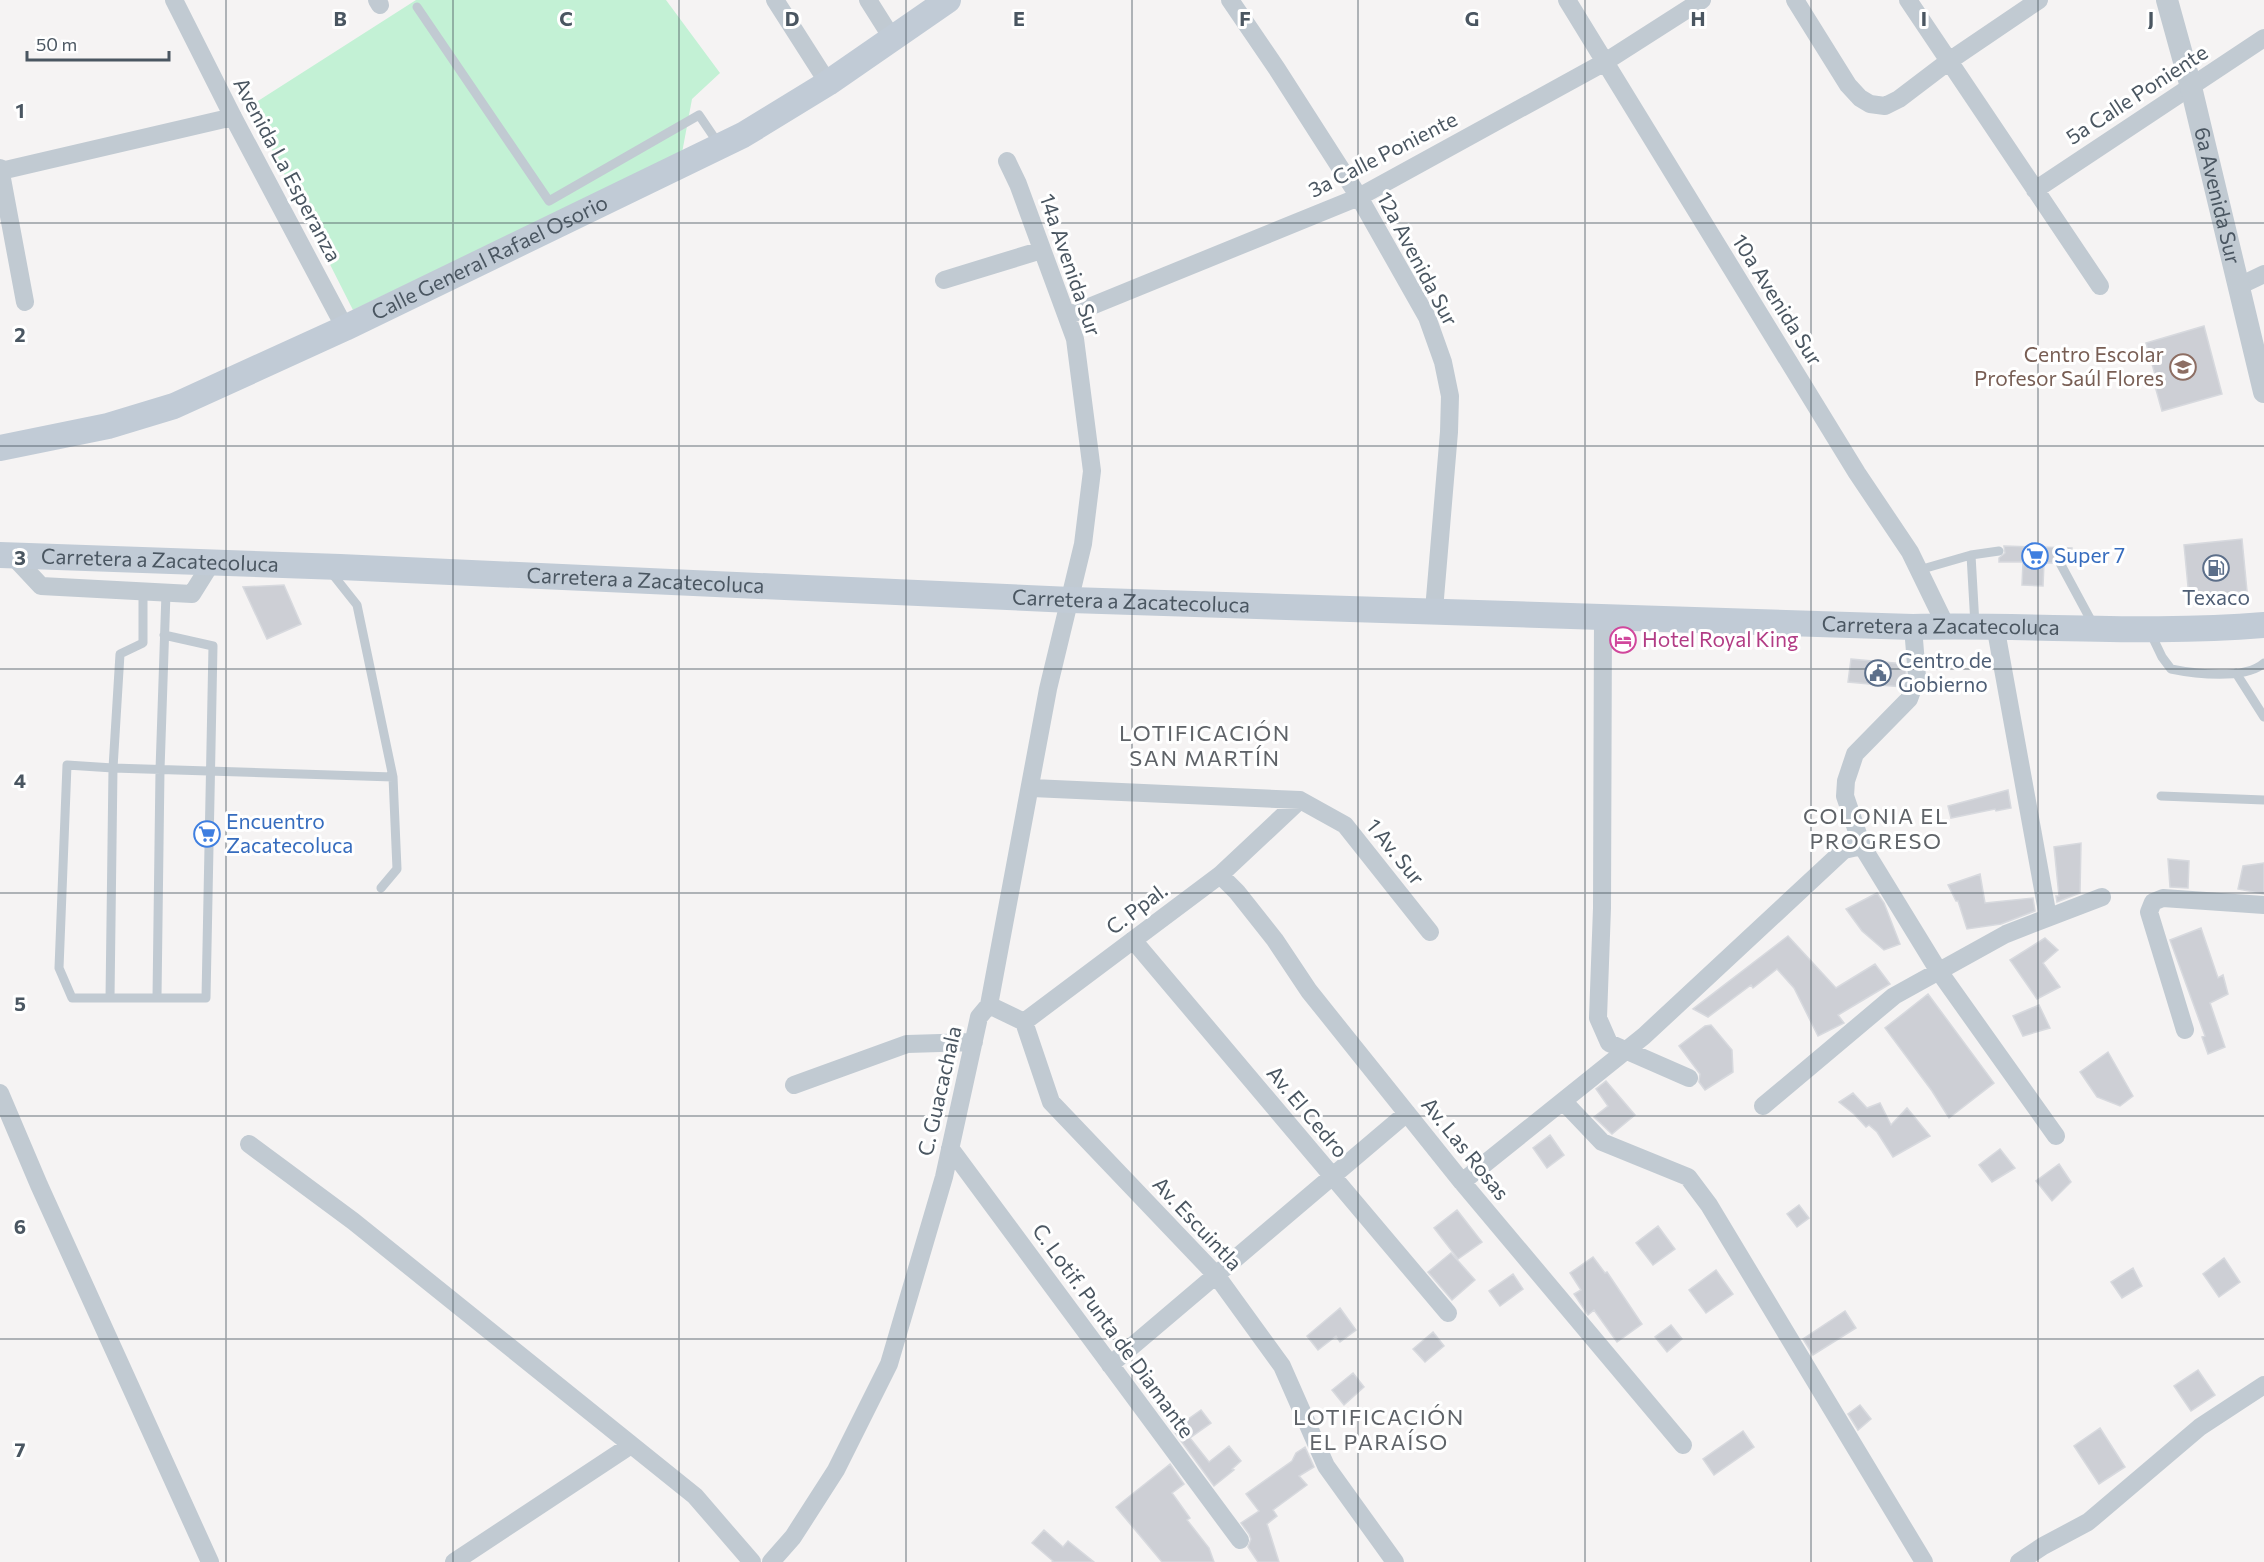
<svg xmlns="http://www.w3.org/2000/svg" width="2264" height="1562" viewBox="0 0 2264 1562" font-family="Commissioner,sans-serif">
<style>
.green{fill:#c3f1d5}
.building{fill:#cdcfd5;stroke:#d7d9de;stroke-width:1.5}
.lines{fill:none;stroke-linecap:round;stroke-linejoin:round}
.service{stroke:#c1cad2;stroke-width:9}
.minor{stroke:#c1cad2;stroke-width:18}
.tertiary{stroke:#c1cad2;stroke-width:22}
.secondary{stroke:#c1cbd6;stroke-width:26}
.grid{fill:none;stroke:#4a5661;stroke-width:1.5;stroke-opacity:0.55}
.labels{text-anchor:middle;stroke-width:6;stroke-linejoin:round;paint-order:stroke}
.street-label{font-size:21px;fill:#4a5661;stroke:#fff}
.education-label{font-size:21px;fill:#785e54;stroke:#fff;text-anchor:end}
.shop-label{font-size:21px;fill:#366cbe;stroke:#fff;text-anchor:start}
.service-label{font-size:21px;fill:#4e5e75;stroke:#fff}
.hotel-label{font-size:21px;fill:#b23c85;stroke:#fff;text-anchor:start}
.neighbourhood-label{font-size:22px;letter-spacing:1.5px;fill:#5f6368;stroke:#fff}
.grid-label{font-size:20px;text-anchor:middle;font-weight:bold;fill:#4a5661;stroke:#fff;stroke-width:6;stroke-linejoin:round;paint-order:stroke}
</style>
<rect width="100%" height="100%" fill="#f5f3f3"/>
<path class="green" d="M416 0H666L720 73 692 99 682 153 353 310 250 106Z"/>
<path class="building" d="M2204 326 2222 394 2162 411 2155 386 2158 385 2146 343Z
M2242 539 2247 591 2189 597 2184 545Z
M2004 546 2072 548 2071 563H2068L2063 557H2057L2053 563H2044L2043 586 2022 585 2023 562H1999V558L2005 553Z
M284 585 301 624 267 639 243 587Z
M1851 659 1905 664 1906 675 1902 687 1848 682Z
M2008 790 2011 808 1996 811 1995 809 1951 818 1948 806Z
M2081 843 2080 893 2057 902 2056 896H2059L2054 847Z
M2168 859 2189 861 2188 888 2170 887Z
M2264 863V894L2238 889 2243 866Z
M1980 874 1985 903 2033 898 2035 911 2001 924 1967 929 1958 901H1956L1948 885Z
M1877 893 1884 903 1900 944 1884 950 1862 931 1846 909Z
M2201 928 2218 978 2223 975 2228 994 2210 1003 2225 1047 2208 1054 2202 1037 2205 1036 2170 940Z
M1788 936 1836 988 1875 964 1890 984 1838 1015 1844 1023 1818 1036 1794 988 1777 969 1753 988 1751 985 1708 1017 1693 1009Z
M2045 938 2058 950 2043 963 2060 987 2037 999 2010 960Z
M1928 994 1994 1083 1949 1118 1932 1091 1885 1028Z
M2039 1005 2050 1028 2023 1036 2013 1016Z
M1711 1025 1732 1050 1733 1072 1705 1090 1699 1082 1700 1074 1679 1046 1705 1026Z
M2108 1052 2133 1096 2120 1106 2097 1097 2080 1072Z
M1606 1081 1635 1115 1612 1134 1594 1117 1608 1106 1596 1089Z
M1853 1093 1867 1108 1880 1103 1891 1125 1907 1108 1930 1136 1893 1157 1877 1132 1869 1125 1866 1127 1854 1114 1839 1102Z
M1550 1135 1564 1155 1547 1168 1533 1148Z
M2000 1149 2015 1168 1992 1182 1979 1165Z
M2059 1164 2071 1182 2052 1201 2036 1181Z
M1799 1205 1809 1218 1797 1227 1787 1214Z
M1457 1210 1482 1242 1458 1259 1434 1228Z
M1658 1226 1675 1249 1653 1265 1636 1243Z
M1451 1253 1475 1280 1452 1300 1428 1272Z
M1593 1257 1605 1273 1607 1272 1642 1324 1617 1342 1594 1310 1588 1315 1574 1294 1581 1290 1570 1273Z
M2224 1258 2240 1282 2219 1297 2203 1274Z
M2133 1268 2142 1286 2122 1298 2111 1282Z
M1716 1270 1733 1294 1706 1313 1689 1290Z
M1513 1274 1523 1289 1500 1306 1489 1291Z
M1340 1308 1356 1330 1340 1342 1336 1336 1318 1350 1307 1336Z
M1845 1311 1856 1328 1813 1355 1803 1339Z
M1671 1325 1682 1339 1667 1352 1655 1337Z
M1433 1332 1444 1346 1425 1362 1413 1349Z
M2198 1370 2215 1395 2191 1411 2174 1386Z
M1353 1373 1364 1387 1344 1405 1332 1390Z
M1860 1405 1871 1419 1858 1430 1848 1414Z
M1201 1410 1211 1423 1190 1438 1209 1462 1229 1446 1241 1461 1232 1469 1234 1470 1214 1486 1173 1430Z
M2100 1428 2125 1467 2099 1484 2074 1446Z
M1743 1431 1754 1447 1714 1475 1703 1459Z
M1305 1447 1314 1467 1299 1476 1307 1485 1273 1510 1277 1516 1267 1524 1279 1562H1258L1248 1547 1251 1539 1249 1534 1241 1523 1259 1511 1246 1494 1292 1461 1296 1453Z
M1170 1464 1184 1484 1172 1493 1190 1518 1187 1520 1209 1548 1214 1562H1162L1116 1507Z
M1044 1530 1063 1547 1068 1541 1094 1562H1052L1053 1561 1032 1543Z"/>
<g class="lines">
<path class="service" d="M417 7 549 201 699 115 720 146
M2060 563 2094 626
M1919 570 1971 555
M330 571 357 605 393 777 397 869 381 888
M143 591V643L120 654 113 768 67 765 59 968 72 998H206L213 646 164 635
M1975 625 1971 555 1999 551
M2150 632 2162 657 2171 669C2195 674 2245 680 2264 663
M2236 673 2264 717
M2161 796 2264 800
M157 997 160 770 166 593
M110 998 113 768 393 777"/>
<path class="minor" d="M174 0 233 117 345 328
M377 0 380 5
M775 0 828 83
M868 0 892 38
M1230 0 1277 69 1359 197 1427 317 1443 362 1450 396 1449 432 1434 610
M1567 0 1857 473 1910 552 1946 626
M1795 0 1848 85 1860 98 1870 104 1885 106 1899 99 1949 61 2039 0
M1908 0 2100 286
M0 168 25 302
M1 171 233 117
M2035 190 2264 38
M944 280 1042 250
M2239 286 2264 274
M1067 316 1359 197 1605 62 1702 0
M12 555 41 586 192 594 212 562
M1603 616 1602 908 1598 1018 1609 1043 1689 1078
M1995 625 2048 917
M1913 627 1917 677 1909 699 1855 754 1846 781 1845 796 1862 846 1938 970 2056 1136
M1032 788 1300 800 1345 825 1430 932
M1220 875 1237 892 1275 940 1309 991 1462 1182 1683 1445
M1133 940 1448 1313
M989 1005 1024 1022 1220 875 1300 800
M1024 1022 1051 1102 1216 1275 1282 1366 1326 1466 1395 1562
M2185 1030 2149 912 2153 902 2163 898 2264 905
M794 1085 907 1044 974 1042
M0 1093 39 1185 210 1562
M1563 1101 1602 1142 1688 1177 1709 1205 1924 1562
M1763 1106 1894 996 2006 934 2102 897
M249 1144 353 1221 695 1496 752 1562
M950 1148 1240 1540
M1462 1182 1644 1036 1844 850 1862 846
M1110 1365 1407 1113
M454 1562 631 1445
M771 1562 793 1537 836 1470 889 1364 944 1177 979 1017 989 1005 1048 689 1083 544 1092 471 1075 339 1018 184 1007 161
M2019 1562 2043 1546 2088 1522 2200 1427 2264 1385"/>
<path class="tertiary" id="s1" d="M2167 0 2191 87 2264 392"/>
<g class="secondary">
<path id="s2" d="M0 448 108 426 174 406 345 328 743 135 828 83 948 0"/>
<path id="s3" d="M0 555 340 567 1071 600 1913 627C2030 624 2147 635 2264 625"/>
</g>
</g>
<path class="grid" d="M226 0V1562M453 0V1562M679 0V1562M906 0V1562M1132 0V1562M1358 0V1562M1585 0V1562M1811 0V1562M2038 0V1562M0 223H2264M0 446H2264M0 669H2264M0 893H2264M0 1116H2264M0 1339H2264"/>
<defs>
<g id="school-ring" transform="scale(1.35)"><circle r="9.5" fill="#fff" stroke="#8d6e63" stroke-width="1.5"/><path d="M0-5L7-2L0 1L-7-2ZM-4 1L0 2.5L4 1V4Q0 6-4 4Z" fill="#8d6e63"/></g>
<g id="supermarket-ring" transform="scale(1.35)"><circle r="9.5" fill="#fff" stroke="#3f7fe0" stroke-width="1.5"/><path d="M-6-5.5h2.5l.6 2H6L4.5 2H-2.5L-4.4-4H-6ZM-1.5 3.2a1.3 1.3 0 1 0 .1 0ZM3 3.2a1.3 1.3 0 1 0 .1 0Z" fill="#3f7fe0"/></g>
<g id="fuel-ring" transform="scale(1.35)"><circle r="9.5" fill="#fff" stroke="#5c6f8a" stroke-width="1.5"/><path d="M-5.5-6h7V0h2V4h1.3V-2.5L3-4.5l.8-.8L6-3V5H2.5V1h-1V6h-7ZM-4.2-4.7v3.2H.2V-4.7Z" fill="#5c6f8a"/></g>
<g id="hotel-ring" transform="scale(1.35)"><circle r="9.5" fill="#fff" stroke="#d1479c" stroke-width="1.5"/><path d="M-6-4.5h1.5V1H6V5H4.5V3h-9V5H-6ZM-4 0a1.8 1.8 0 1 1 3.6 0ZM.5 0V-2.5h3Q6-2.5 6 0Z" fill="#d1479c"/></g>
<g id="civic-ring" transform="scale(1.35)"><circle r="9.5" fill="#fff" stroke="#5c6f8a" stroke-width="1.5"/><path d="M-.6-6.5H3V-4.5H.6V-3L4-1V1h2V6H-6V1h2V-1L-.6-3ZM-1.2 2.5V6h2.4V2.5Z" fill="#5c6f8a"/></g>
</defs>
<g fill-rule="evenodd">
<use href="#school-ring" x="2183" y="367"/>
<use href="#supermarket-ring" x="2035" y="556"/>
<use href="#fuel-ring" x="2216" y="568"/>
<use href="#hotel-ring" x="1623" y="640"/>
<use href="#civic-ring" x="1878" y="673"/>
<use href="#supermarket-ring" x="207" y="834"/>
</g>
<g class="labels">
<g class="street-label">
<text transform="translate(2137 95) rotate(-33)" y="7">5a Calle Poniente</text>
<text transform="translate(1383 155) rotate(-27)" y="7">3a Calle Poniente</text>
<text transform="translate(287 170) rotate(62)" y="7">Avenida La Esperanza</text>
<text dy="7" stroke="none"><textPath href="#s1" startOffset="202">6a Avenida Sur</textPath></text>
<text dy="7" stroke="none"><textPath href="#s2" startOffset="528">Calle General Rafael Osorio</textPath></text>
<text transform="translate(1417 259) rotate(62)" y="7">12a Avenida Sur</text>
<text transform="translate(1070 265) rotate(71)" y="7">14a Avenida Sur</text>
<text transform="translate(1777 300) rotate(58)" y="7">10a Avenida Sur</text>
<text dy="7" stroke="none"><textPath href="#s3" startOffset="160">Carretera a Zacatecoluca</textPath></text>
<text dy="7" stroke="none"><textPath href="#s3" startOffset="646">Carretera a Zacatecoluca</textPath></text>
<text dy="7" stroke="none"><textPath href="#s3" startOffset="1132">Carretera a Zacatecoluca</textPath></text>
<text dy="7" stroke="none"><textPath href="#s3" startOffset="1942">Carretera a Zacatecoluca</textPath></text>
<text transform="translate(1395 852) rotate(51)" y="7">1 Av. Sur</text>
<text transform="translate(1137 909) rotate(-37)" y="7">C. Ppal.</text>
<text transform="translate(940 1091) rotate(-77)" y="7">C. Guacachala</text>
<text transform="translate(1307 1112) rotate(50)" y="7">Av. El Cedro</text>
<text transform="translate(1465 1149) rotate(51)" y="7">Av. Las Rosas</text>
<text transform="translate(1197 1224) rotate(47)" y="7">Av. Escuintla</text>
<text transform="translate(1113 1331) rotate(54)" y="7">C. Lotif. Punta de Diamante</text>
</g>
<g class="education-label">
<text x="2164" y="362">Centro Escolar<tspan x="2164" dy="24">Profesor Saúl Flores</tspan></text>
</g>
<g class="shop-label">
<text x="2054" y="563">Super 7</text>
<text x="226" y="829">Encuentro<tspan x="226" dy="24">Zacatecoluca</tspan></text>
</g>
<g class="service-label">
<text x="2216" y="605">Texaco</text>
<text x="1898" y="668" text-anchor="start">Centro de<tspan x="1898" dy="24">Gobierno</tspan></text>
</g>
<g class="hotel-label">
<text x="1642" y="647">Hotel Royal King</text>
</g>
<g class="neighbourhood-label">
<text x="1205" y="741">LOTIFICACIÓN<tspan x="1205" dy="25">SAN MARTÍN</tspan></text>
<text x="1876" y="824">COLONIA EL<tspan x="1876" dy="25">PROGRESO</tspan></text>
<text x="1379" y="1425">LOTIFICACIÓN<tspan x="1379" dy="25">EL PARAÍSO</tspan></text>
</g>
</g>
<g class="grid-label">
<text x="340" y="26">B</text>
<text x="566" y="26">C</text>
<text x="792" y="26">D</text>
<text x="1019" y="26">E</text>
<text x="1245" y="26">F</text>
<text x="1472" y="26">G</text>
<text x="1698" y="26">H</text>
<text x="1924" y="26">I</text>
<text x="2151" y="26">J</text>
<text x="20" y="118">1</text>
<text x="20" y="342">2</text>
<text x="20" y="565">3</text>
<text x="20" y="788">4</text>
<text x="20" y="1011">5</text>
<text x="20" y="1234">6</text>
<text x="20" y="1457">7</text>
</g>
<path d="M27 51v9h142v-9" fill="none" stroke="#4a5661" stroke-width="3"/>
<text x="36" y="51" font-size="18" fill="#4a5661" stroke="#ffffff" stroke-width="4.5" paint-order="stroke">50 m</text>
</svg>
